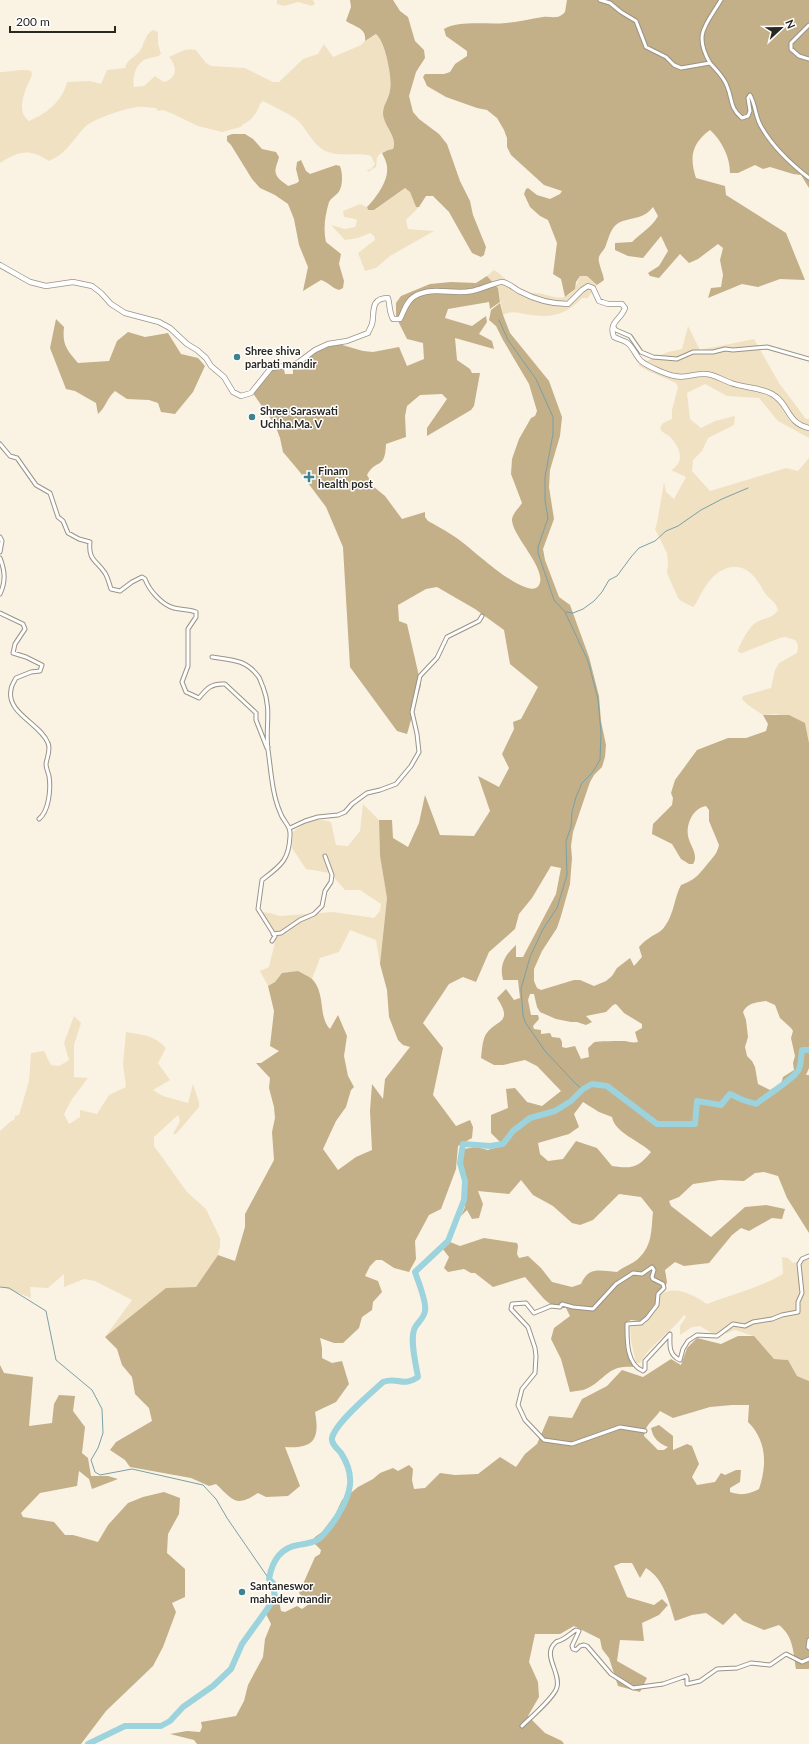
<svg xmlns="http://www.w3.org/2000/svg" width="809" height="1744" viewBox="0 0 809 1744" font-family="Lato,sans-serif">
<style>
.green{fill:#f0e1c3}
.forest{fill:#c3af88;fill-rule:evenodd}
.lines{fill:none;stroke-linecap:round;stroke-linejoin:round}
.stream{stroke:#7aa0a5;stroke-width:1}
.river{stroke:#9cd3dd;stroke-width:6}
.minor-casing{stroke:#9a9386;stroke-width:5}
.secondary-casing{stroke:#9a9386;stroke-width:6}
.minor{stroke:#fff;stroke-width:3}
.secondary{stroke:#fff;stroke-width:4.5}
.poi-dot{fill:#3d838f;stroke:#fff;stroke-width:1.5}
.labels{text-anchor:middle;stroke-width:3;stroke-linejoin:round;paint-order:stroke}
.poi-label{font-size:11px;font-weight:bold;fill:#2a2822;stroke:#fff;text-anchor:start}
</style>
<rect width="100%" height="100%" fill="#faf3e4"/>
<path class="green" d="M277 0H313L315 4 312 6 298 2 284 6 277 4Z
M153 30 156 31 158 33V44L161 54C157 58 152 57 146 59 136 63 132 77 134 87L144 86 155 76 164 82C178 78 177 66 169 57 178 53 187 47 196 50L206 63 211 66 245 68 273 82H279L303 59 318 54 324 44 333 57 361 45 365 41 377 34C382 40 392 72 392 81 392 88 388 94 386 101 384 108 386 116 387 123 387 132 397 139 393 149 389 149 380 152 378 156 376 159 377 164 376 167L368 172 367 170 371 169 375 164 371 156C358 152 341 157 328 152 312 146 308 129 296 119 286 112 274 107 263 101 259 104 260 105 258 109 255 116 249 122 242 125L241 127 222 132 198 126 173 114 163 110 158 111 156 108C150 108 144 106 138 107 126 108 92 119 84 128 72 141 66 154 49 161 29 148 19 151 0 163V72C8 72 26 68 31 71L32 75C27 87 14 110 29 121 47 113 62 102 67 82L90 81 101 84 107 70 125 68C128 58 133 59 139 52 145 44 144 35 153 30Z
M405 188 410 192 416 207H419L406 220 408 229 434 231 390 256 376 268 365 271 358 253 375 240 374 236 370 233 358 238 345 240 331 225 345 229 355 227 357 221 356 219 344 217 343 211 360 204 367 207 368 210H374Z
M494 270C500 273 503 278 508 281 515 285 523 291 531 293 535 293 539 293 543 294 555 297 564 302 574 290 577 286 577 281 580 276H587L597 285 588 298H582C564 317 549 318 524 314 516 312 510 311 503 315L498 288 487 276Z
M688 326 700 350 754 339 779 383 806 419H809V438L778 421 759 398 727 396 705 384 687 393 690 419 701 428 715 421 735 416 734 425 708 438 702 451 693 460 692 471 710 491 786 468 798 471 809 458V743L805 723 776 714 763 715 748 705 742 699 743 696 771 688 775 670 779 663 797 653C798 649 799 644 795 640L785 637 780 638 742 653 738 652C738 646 749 628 754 624 761 618 773 619 778 610 776 601 767 598 763 590 754 572 739 559 719 572 708 579 701 594 695 605L693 607 681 601 678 598 667 573 668 563 667 553 655 529 657 523 664 482 666 492 674 499 686 477 671 470C686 462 680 446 669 436 665 433 662 433 660 428L663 423 672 419V410L678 387 676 383 648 371 638 365 668 352 682 349Z
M363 804 379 820 380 856 387 898 380 964 376 940 350 930 339 952 320 958 312 979 298 971 282 973 275 982 268 986 260 971 269 967C275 939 282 935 261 912L270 913 280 916 333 912 374 918 380 911 381 904 360 890H345L330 873 306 869 292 848 293 832C307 821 314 817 331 822L336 845 348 846 360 831Z
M74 1016 81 1023 74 1045V1077L88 1078 72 1099 64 1114 69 1124 80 1117V1110L97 1114 109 1095 126 1087 123 1064 126 1032C143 1035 154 1035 166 1048L158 1063 170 1080 153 1090 163 1096 188 1103 193 1084 199 1102V1107L176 1134H173L180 1121 178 1115 154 1137V1146L187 1192 206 1209 220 1238V1246L218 1255 196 1287 166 1288 105 1337 132 1300 95 1281 84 1279 64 1287V1274L48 1288 30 1287 31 1298 0 1286V1131L11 1121 14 1120 15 1116 19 1115 29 1081 31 1053 44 1051 51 1065 59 1066 69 1060 64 1043Z
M782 1257 788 1258 793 1263 809 1259V1381L797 1376 788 1360 774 1359 753 1336 735 1330 727 1333 713 1334 700 1326 692 1327 680 1335V1326L686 1317 684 1315C671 1333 651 1343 640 1363H636L631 1341 630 1327 645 1324 659 1305 660 1295C675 1284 694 1295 707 1304 732 1294 759 1288 783 1274Z"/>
<path class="forest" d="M350 0H393L400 11 408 17 415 41 424 50 425 58 416 72 409 96 413 112 419 119 439 134 447 144 460 181 470 201 473 215 486 247 484 255 481 257 472 253 449 212 433 196H426L419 207H416L410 192 405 188 374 210H368L367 207C375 199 387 183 387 171 388 165 385 159 382 153L388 150 393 149C398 138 384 126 383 114 383 105 389 98 390 90 393 79 385 41 376 34L365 41C367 28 355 27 346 21L351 7Z
M567 0H809V188L801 175 793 174 770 167 763 169 755 165 738 173H730C730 157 722 141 710 130 692 143 689 157 696 178L725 186 726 195 786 233 805 280 780 279 758 287 742 284 708 298 711 288 721 287 723 275 720 260 723 248 718 244 698 259 689 263 680 254 659 278 650 276 648 273 659 266 668 251 661 236 643 258 628 256 615 250V243L632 242C641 233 652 227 658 216L653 207C645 218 635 217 623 221 611 225 610 235 606 245 604 252 597 254 599 262 600 268 603 273 604 280L597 285 587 276H580L576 282 575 289 565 297 561 279 553 274 557 243 548 220 540 216 530 207 524 194 526 189 528 188 537 195 550 199 560 194 562 191 544 185 511 155 507 147V138L504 130 497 118 487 110 477 108 446 97 427 86 423 77 425 74H444L450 72 455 64 467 56V51L446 36 444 29C459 20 488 25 506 23 518 22 530 19 543 17 552 16 558 20 565 12Z
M232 134H245L253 139 262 149 276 152 279 157C278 161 277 163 276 167 273 177 282 181 288 186L297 183 299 181 296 169 297 162 301 160 306 171 310 174 336 165 340 166C343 174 343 187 338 193 335 196 331 198 329 202 325 216 323 228 326 242L341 254 339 264 344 281 343 288 339 290C332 288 328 282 321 280L303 291 308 267 299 245 294 219 288 204 275 195 260 188 252 179 231 145 227 141V136Z
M487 276 498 288 500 302 490 309 489 302 448 309 445 318 472 326 486 316 487 322 479 334 492 341 494 349 455 338 457 360 470 369 472 373H480L474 406 471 410 427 436V428L447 399 442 394 420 395 407 406 405 416 406 437 386 444C385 471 376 458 367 475L374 487 385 496 402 519 425 512V517L428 521C439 527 452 534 462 542 472 549 529 603 539 585 548 569 511 535 512 519 513 513 519 508 522 503L511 474 512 459 519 439 531 418 535 416 537 411 529 384 503 340 496 326 489 320 491 310 500 303 503 315 510 333 549 381 562 417 560 436 550 470 549 487 554 519 543 549 545 560 559 597 570 605 589 657 599 696 601 721 606 745 605 757 602 767 594 775 590 782 573 832 571 846 572 858 570 884 561 916 557 928 542 951 534 969V981L537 988 541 990 574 980H580L594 986 606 981 612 976 617 968 630 958 634 966 642 957 639 947C642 944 644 941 648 939 654 934 661 933 665 926 674 914 674 898 681 885 697 879 699 874 710 861 715 855 717 853 719 845L709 821V810L706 806C693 808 686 824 688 836 690 846 699 855 693 864H689L681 859 672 844 652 834 653 824 672 805 673 798 671 793 675 780 697 750 728 738H746L766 731 768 724 763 715H789L805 723 809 743V1068L806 1075H809V1233L787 1198 778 1176 764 1172 755 1173 744 1181 720 1180 693 1184 679 1197 669 1201 671 1206 711 1237 745 1207 766 1205 785 1209 782 1219 772 1218 749 1231 741 1228 732 1235 709 1263 684 1266 675 1262 665 1270 667 1282 664 1292 658 1291 655 1304 646 1316 640 1321 631 1320 625 1323 626 1344 633 1367C606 1364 604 1383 583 1390 579 1391 574 1391 570 1392L561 1359 551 1339 554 1328 570 1316 566 1308H555L544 1299 525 1277 493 1287 475 1273H471L464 1269 448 1272 444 1268 449 1257 442 1248 449 1244 450 1242 460 1246 484 1238 517 1243 518 1246 517 1254 519 1258 528 1256 541 1268 552 1282 572 1287 581 1284C589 1266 600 1271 617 1272 623 1267 632 1264 638 1259 653 1245 651 1230 653 1212L641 1197 619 1194 593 1220 580 1225 572 1223 553 1206 533 1195 521 1180 509 1194 478 1191 483 1204 479 1218 472 1219 467 1210 461 1216 465 1207 466 1181 461 1164 464 1149 476 1147 488 1150 503 1145 491 1133V1115L508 1108 506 1089 515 1088 527 1102 542 1106 561 1091 537 1066 525 1060 503 1065H494L481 1058C482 1051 482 1043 485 1036 494 1019 515 1025 497 998L506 989 514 1000 520 998 518 980H503C499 965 505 955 516 945V957H523L556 894 561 868 551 866 532 898 519 914 515 929 489 952 476 982 463 977 449 984 423 1023 443 1048 433 1095 456 1126 470 1120 473 1127 472 1138 458 1146 456 1169 441 1209 429 1215 415 1241 416 1259 409 1272 394 1268 382 1260H376L370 1266 365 1276 378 1281 382 1292 373 1302 372 1310 362 1317 359 1328 343 1343H334L320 1338 322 1348V1358L332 1363 342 1361 349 1384 336 1402 315 1412C320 1439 314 1449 285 1447L300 1486 288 1496 266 1497 258 1493C236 1508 233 1500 216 1484L209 1486 191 1478 130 1467 125 1460 110 1450 116 1442 152 1421 149 1408 135 1394 132 1377 122 1365 117 1349 105 1337 166 1288 196 1287 218 1255 235 1261 245 1227V1214L274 1160 272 1132 275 1118 274 1107 269 1088 270 1078 256 1063H261L279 1051 270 1046 274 1011 268 986 275 982 282 973 298 971C302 973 308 976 312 979 326 993 318 1017 330 1029L338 1015 347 1036 344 1056 348 1076 354 1087 351 1090 346 1107 336 1121 323 1149 338 1170 356 1157 372 1150 370 1111 372 1084 383 1099 385 1079 410 1047 403 1045 398 1040 389 1017 387 990 380 964 387 898 380 856 379 820H392L393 838 408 847 419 823 425 795 440 835 474 836 490 811 478 776 499 787 509 768 502 754 514 729 513 722 521 719 538 687 510 664 504 630 475 609 437 587 426 589 398 605 399 621 407 624 421 685 407 734 397 731 350 667 343 547 326 507 299 471 283 452 280 438 275 425 252 392 276 364 283 365 285 374H293V366L332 342 363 351 373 352 399 347 407 366 424 359 423 343 407 339 396 317V303L401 296 430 284 451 282 476 283ZM530 994H534L537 1007 540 1012 556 1019 571 1022H577L586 1025 592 1022 586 1016 606 1012 613 1005 616 1004 624 1013 642 1024V1028L635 1032 638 1042C633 1043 630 1042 625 1041 622 1041 598 1041 595 1042 592 1043 591 1046 588 1048L589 1057 581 1059 575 1046 566 1048 562 1047V1042L560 1038 552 1037 550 1033 541 1034V1030L534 1029 533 1026 539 1019 538 1015H531L528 1000ZM766 1001 775 1005 780 1018 791 1028 793 1031 791 1038 795 1056 793 1063 794 1070 783 1077 781 1084 770 1090 758 1084 755 1067 752 1061 747 1056 745 1047 748 1037 746 1020 743 1012C747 1003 757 1002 766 1001ZM583 1102 599 1112 612 1117C615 1133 640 1141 651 1152 638 1168 632 1169 612 1166L597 1148 576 1141 563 1159 548 1161 540 1154 538 1143 569 1134 579 1127 574 1114Z
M56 319 64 327C62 345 67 350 78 363L109 361 117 341 128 332 145 337 168 333 181 354 198 358 205 366 193 392 175 414 161 412 158 403 149 400 127 399 115 391C107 398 106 407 98 414L96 403 75 391 66 389 50 348Z
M738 1336H754L774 1359 788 1360 797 1376 809 1381V1669H796C793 1652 794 1637 779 1625L764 1630 743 1621 735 1613 723 1625 706 1613 692 1615 675 1621C669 1602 664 1579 646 1568L640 1578 632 1563H621L614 1566 627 1597 654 1605 662 1599 668 1605 659 1615 642 1623 644 1641 620 1640 617 1661 647 1678 640 1692 618 1686 609 1658 602 1649 600 1639 574 1626 560 1634H535L529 1662 538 1682 539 1697 528 1716 545 1733 562 1741 564 1744H197L194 1740 170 1734 187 1731 200 1732 202 1727 201 1722 236 1716 244 1701 248 1685 263 1657 265 1639 271 1624 266 1614 278 1596 281 1611 285 1612 297 1606 302 1609 309 1604 299 1593 315 1557 320 1554 321 1550 312 1541 315 1537 322 1532 335 1515 342 1500 358 1487 373 1479 380 1473 393 1468 398 1471 409 1465 413 1469 412 1480 414 1489 425 1488 440 1473 455 1475 478 1474 500 1457 516 1467 525 1454 537 1444 549 1416 572 1418 582 1399 607 1386 622 1370 643 1377 671 1359 681 1365 687 1348 697 1338 721 1344ZM732 1405H749L748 1422C767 1441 767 1465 759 1489 749 1494 742 1496 730 1492V1488L740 1482 741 1470H736L725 1475 721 1473 715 1482 697 1485 692 1477 699 1464 692 1446 687 1444 673 1450V1436L659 1425 651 1428C653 1438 658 1443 668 1447L664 1450H658L644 1436C646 1423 653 1421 660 1411L673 1418 710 1407Z
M0 1365 4 1373 33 1377 29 1426 52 1423 54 1404 59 1395 75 1396 73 1411 85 1427 82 1453 88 1458 91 1476H108L118 1479 92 1489 89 1479 79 1471 77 1486 40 1493 21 1513 23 1517 54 1522 65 1535H73L98 1542 108 1525 128 1503 143 1497 164 1492 180 1498 179 1514 168 1534 167 1553 185 1569V1597L172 1603 176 1612 163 1647 153 1666 106 1711 81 1744H0Z"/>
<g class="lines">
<path class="stream" d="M499 320 508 340 536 379 553 417V434L545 477V500L548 518 538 547V553L554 600 565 612 588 661 598 699 601 733 600 760 592 773 582 783 576 797 572 812 571 827 566 841 567 875 557 908 543 929 530 957 521 989 523 1015 525 1022 545 1051 575 1083 583 1090
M566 612 573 613 583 609 594 601 602 592 609 580 617 576 631 557 639 548 655 541 666 531 678 526 701 510 722 499 748 488
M0 1287 9 1288 46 1311 56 1360 92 1390 102 1409 103 1433 98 1448 91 1460 95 1472 100 1475 132 1469 203 1485 216 1499 227 1518 269 1579"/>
<path class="river" d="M88 1744 125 1726H161L170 1721 183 1707 213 1686 231 1669 242 1644 275 1598 273 1583 269 1579C272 1561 280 1548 298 1545 305 1544 313 1543 319 1539 325 1534 334 1522 338 1515 351 1494 356 1476 341 1453 338 1449 331 1444 332 1438 335 1423 371 1393 383 1382 398 1376 401 1388 418 1377 416 1365 410 1341 414 1330 416 1323 424 1319 425 1311 427 1302 418 1281 415 1272L448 1241 464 1200 465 1181 460 1163 463 1144 490 1146 503 1144 513 1131 530 1118 555 1111 571 1101 583 1089 592 1084 607 1086 657 1124H695L697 1101 721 1105 730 1094 743 1100 756 1104C767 1095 793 1080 799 1069 801 1065 801 1056 802 1050H809"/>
<g class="minor-casing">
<path id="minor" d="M600 0 610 3 621 12 636 21 646 47 666 57 674 65 681 68 710 63C716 70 724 77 727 86 733 100 729 107 742 118L748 116 750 111 748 98 750 95C756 105 755 118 762 128 773 147 791 164 809 178
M809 25 791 43V49L799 56 809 59
M710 63C693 34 706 25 721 0
M613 326 616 330 630 336 641 352 653 357 677 359 693 352H713L725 349 733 350 767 347 809 359
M0 444 10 456 17 458 36 485 50 493 58 517 63 521 68 533 79 539 90 542C88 560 96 560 105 573 108 578 109 583 111 589L120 591 132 582 142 577 145 579C149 590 162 605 174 608 182 610 188 609 196 612V617L188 629V666L182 682 186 692 199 698C207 688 212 683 225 684L256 713V720L267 748 268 747
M0 537 2 541 0 552
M0 558C5 571 6 581 0 594
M0 613 23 624 25 629 15 644 13 653 26 657 42 665 40 671 31 672 16 678C14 682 11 686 11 690 6 713 41 724 48 743 51 750 47 757 46 764 46 768 48 772 49 776 51 789 49 811 39 819
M212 657C231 660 245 659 258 676 260 678 261 683 263 687 272 710 265 727 268 750 271 770 272 794 280 812 283 822 291 825 290 836 289 861 280 866 262 880L258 909 275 936 272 941
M290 828 305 821 318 817 338 815 345 812 352 804 367 793 380 790 396 784 411 766 419 752 417 734 412 712 420 676 437 658 447 637 479 621 482 616
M273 934 281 933 300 920 314 914 322 906 325 891 331 882 332 875 325 856
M645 1431 620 1427 572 1444 544 1440 525 1420 518 1405 522 1389 535 1373 536 1356 535 1348 528 1327 511 1309 512 1304 526 1303 534 1313 551 1306 560 1307 562 1304 573 1307 593 1309 616 1284 633 1273 642 1274 652 1267 654 1270 652 1277 653 1279 663 1284 664 1288 658 1294 657 1305 647 1318 641 1323 627 1324C627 1340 626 1364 643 1371L645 1369V1361L670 1334C670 1344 668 1355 680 1360L683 1349 688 1341 697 1335 717 1336 733 1324 745 1326 753 1322 772 1319 782 1315 798 1312V1302L802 1293 799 1264 802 1259 809 1256
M809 1640 808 1647 809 1648
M522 1726C530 1718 555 1697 557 1687 561 1673 542 1655 555 1643 558 1640 558 1642 561 1640 566 1638 571 1633 576 1630L579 1631 572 1646 573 1649 576 1650 580 1646 584 1645 587 1646 611 1674 633 1688 663 1684 686 1676 687 1678V1684L700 1681 717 1669 737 1668 751 1663 770 1665 786 1654 802 1662 809 1659"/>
</g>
<g class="secondary-casing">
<path id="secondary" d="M0 265 30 282 46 286 73 282 92 286 101 293 111 304 125 313 159 322 170 328 187 344 197 350 206 358 211 366 224 377 233 392 241 396 251 393 271 368 291 365 299 362 315 350 328 344 347 341 368 333C369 330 371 327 372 324 375 314 369 298 388 298 390 305 389 312 393 319H400C404 311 407 300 415 296 433 286 453 295 472 291 478 290 500 281 503 282 508 283 514 288 519 291 534 299 551 304 568 304L582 290 588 286 593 288 599 301 608 304H622L625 308C621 320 608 322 614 337 618 339 622 340 626 342 633 346 635 355 641 361 647 366 667 375 675 376 686 379 694 373 705 374 714 374 722 380 731 383 744 388 759 387 772 394 790 404 786 423 809 428"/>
</g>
<use href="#minor" class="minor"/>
<use href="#secondary" class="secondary"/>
</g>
<g class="poi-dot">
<circle cx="237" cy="357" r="4"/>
<circle cx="252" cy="417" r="4"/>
<path d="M307 471h4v4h4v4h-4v4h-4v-4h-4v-4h4z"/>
<circle cx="242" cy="1592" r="4"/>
</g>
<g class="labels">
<g class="poi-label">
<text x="245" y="355">Shree shiva<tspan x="245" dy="13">parbati mandir</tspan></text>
<text x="260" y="415">Shree Saraswati<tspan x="260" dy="13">Uchha.Ma. V</tspan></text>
<text x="318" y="475">Finam<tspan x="318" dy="13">health post</tspan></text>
<text x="250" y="1590">Santaneswor<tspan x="250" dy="13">mahadev mandir</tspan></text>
</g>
</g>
<g transform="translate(781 28) rotate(68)" stroke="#ffffff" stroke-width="3" paint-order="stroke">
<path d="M0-3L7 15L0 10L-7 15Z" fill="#2a2822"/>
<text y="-6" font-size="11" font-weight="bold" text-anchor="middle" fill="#2a2822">N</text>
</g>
<path d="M10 26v6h105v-6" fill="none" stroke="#2a2822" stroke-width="2"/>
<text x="16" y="26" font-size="12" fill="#2a2822" stroke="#ffffff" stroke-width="3" paint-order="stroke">200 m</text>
</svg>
